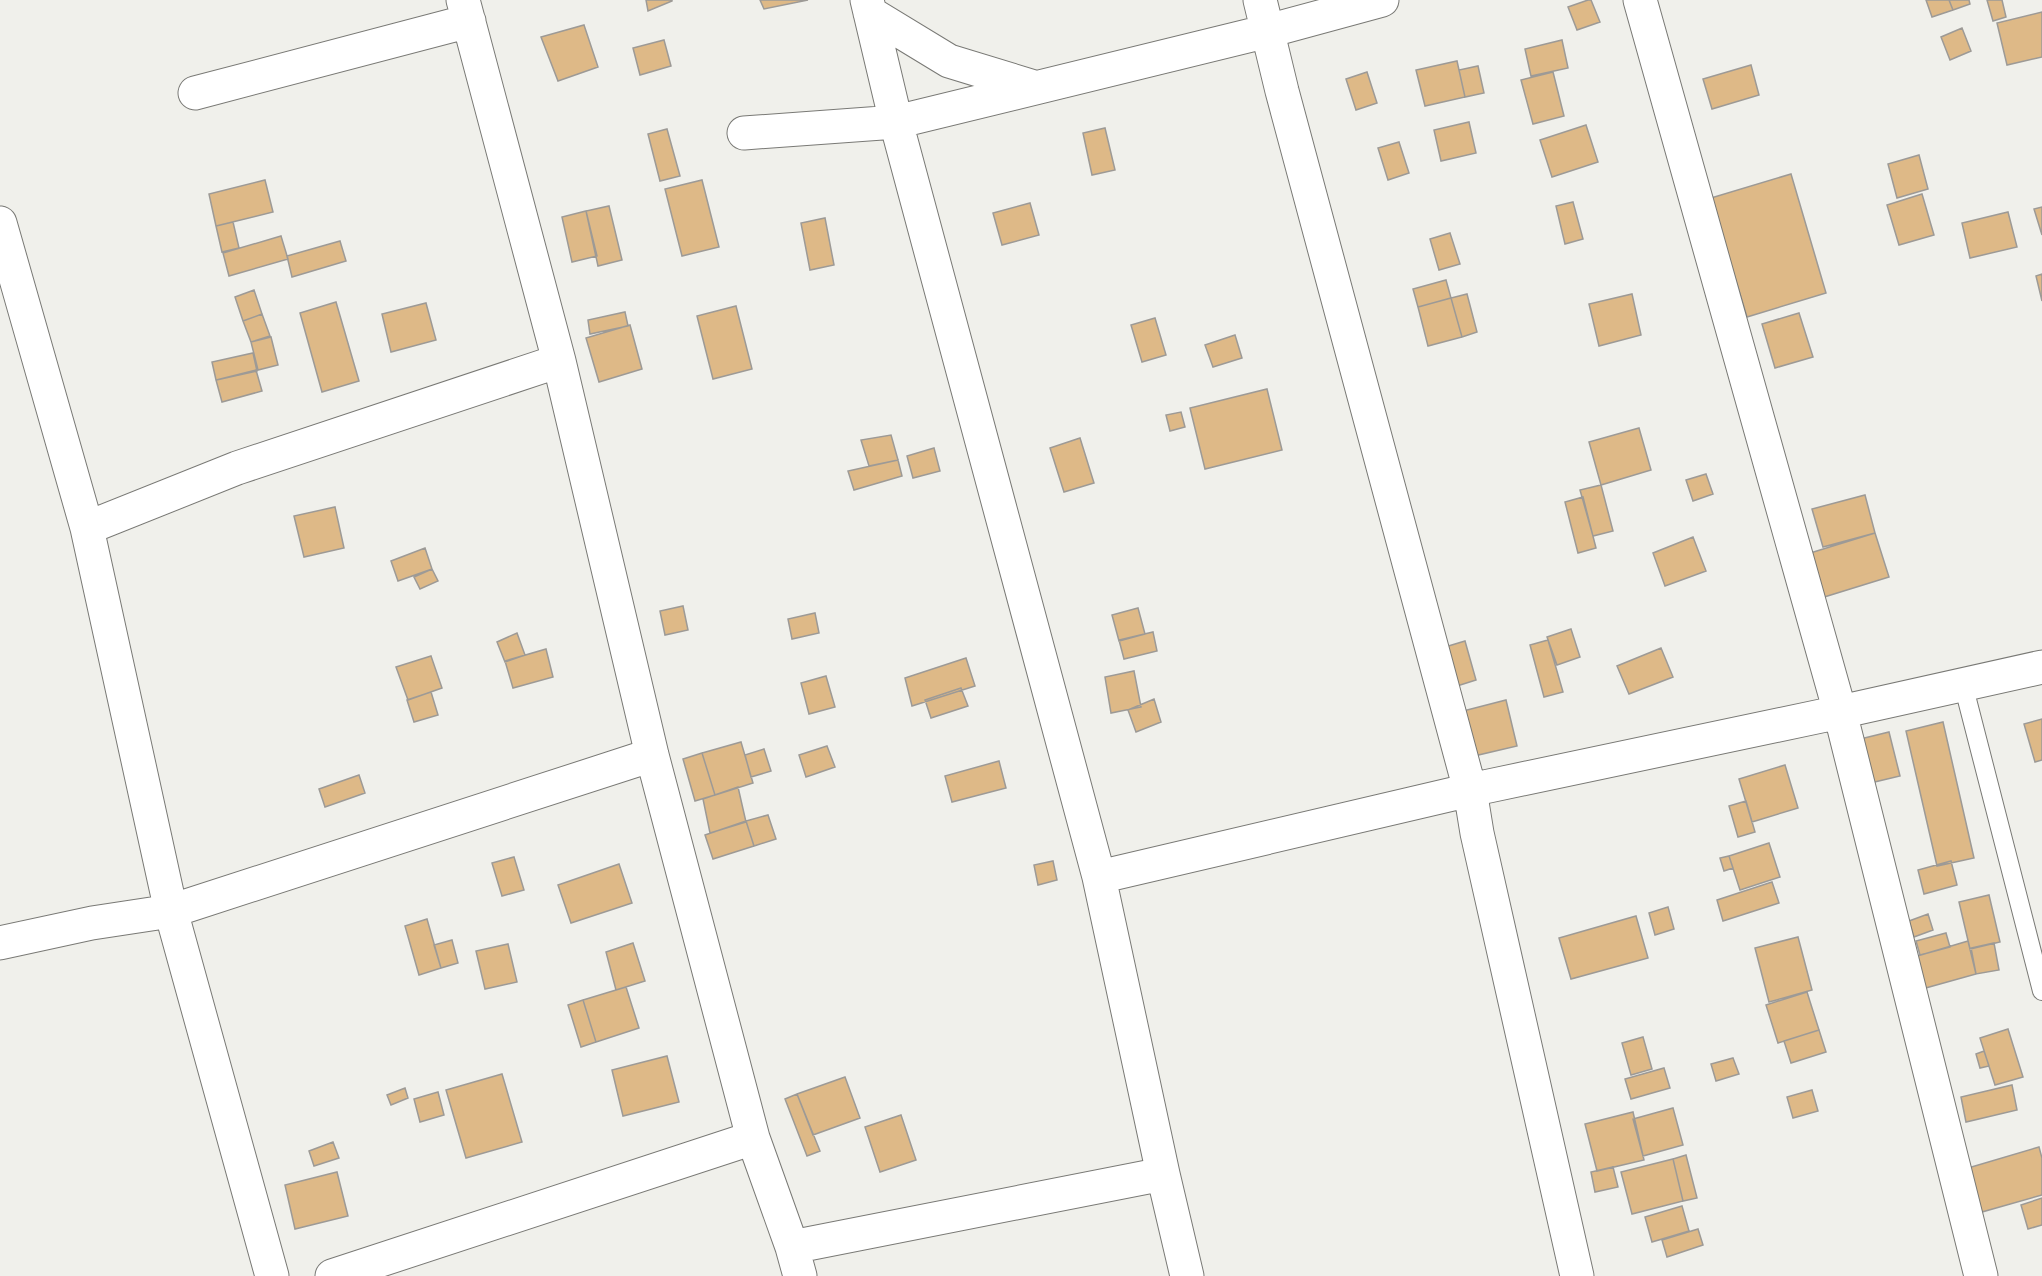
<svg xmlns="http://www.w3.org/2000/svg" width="2042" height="1276" viewBox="0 0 2042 1276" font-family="'Work Sans',sans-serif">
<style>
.building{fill:#deb987;stroke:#9d9a96;stroke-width:1.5}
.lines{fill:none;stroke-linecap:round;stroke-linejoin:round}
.service-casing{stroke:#797975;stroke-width:20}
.minor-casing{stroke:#797975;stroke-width:35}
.service{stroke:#fff;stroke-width:18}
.minor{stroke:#fff;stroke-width:33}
</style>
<rect width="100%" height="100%" fill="#f0f0eb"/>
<path class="building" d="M646 0H672V1L648 11Z
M760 0H808L764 9Z
M1588 0H1591L1600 22 1577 30 1568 7Z
M1926 0H1949L1953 10 1932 17Z
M1949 0H1969L1970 4 1953 10Z
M1987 0H2002L2006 17 1993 21Z
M2042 12V57L2007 65 1997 23Z
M584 25 598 67 558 81 541 37Z
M1962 28 1971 51 1950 60 1941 37Z
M664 40 671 66 640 75 633 48Z
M1562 40 1568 68 1531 76 1525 49Z
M1457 61 1465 97 1425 106 1416 70Z
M1751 65 1759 95 1712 109 1703 79Z
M1478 66 1484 93 1465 97 1459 70Z
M1367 72 1377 103 1356 110 1346 79Z
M1553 72 1564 116 1533 124 1521 80Z
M1469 122 1476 153 1441 161 1434 130Z
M1586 125 1598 162 1552 177 1540 140Z
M1105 128 1115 170 1092 175 1083 133Z
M667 129 680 176 660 181 648 134Z
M1399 142 1409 173 1388 180 1378 148Z
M1919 155 1928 189 1897 198 1888 164Z
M1791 174 1826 293 1747 317 1711 198Z
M265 180 273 212 216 226 209 194Z
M702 180 719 247 682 256 665 189Z
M1922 194 1934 235 1899 245 1887 205Z
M1573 202 1583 239 1565 244 1556 206Z
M1030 203 1039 235 1002 245 993 213Z
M609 206 622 260 598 266 586 211Z
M2042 207V235L2034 209Z
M586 211 597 256 572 262 562 217Z
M2008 212 2017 247 1970 258 1962 223Z
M825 218 834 265 810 270 801 223Z
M233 222 239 248 222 252 216 226Z
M1450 233 1460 264 1439 270 1430 239Z
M281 236 288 259 229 276 223 253Z
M340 241 346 261 292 277 287 256Z
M2042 274V301L2036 276Z
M1446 280 1451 298 1418 307 1413 289Z
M254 290 262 314 243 321 235 297Z
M1467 294 1477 332 1462 337 1451 298Z
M1632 294 1641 335 1599 346 1589 304Z
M1451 298 1462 337 1428 346 1418 307Z
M336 302 359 381 322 392 300 313Z
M426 303 436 340 391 352 382 314Z
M736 306 752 369 713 379 697 316Z
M625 312 628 326 590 334 588 320Z
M1799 313 1813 357 1775 368 1762 324Z
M262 314 270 336 251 342 243 321Z
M1155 318 1166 355 1142 362 1131 325Z
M630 325 642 369 599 382 586 338Z
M1235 335 1242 358 1213 367 1205 345Z
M271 337 278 365 258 370 251 342Z
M253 353 257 371 216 380 212 362Z
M256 370 262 391 222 402 216 380Z
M1267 389 1282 450 1205 469 1190 408Z
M1181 412 1185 427 1170 431 1166 415Z
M1639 428 1651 470 1601 485 1589 442Z
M891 435 898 460 869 466 861 440Z
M1080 438 1094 483 1064 492 1050 448Z
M934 448 940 471 913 478 907 456Z
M898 460 902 476 854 490 848 471Z
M1706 474 1713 494 1693 501 1686 480Z
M1601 485 1613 531 1593 536 1580 490Z
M1865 495 1875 533 1823 547 1812 509Z
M1583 497 1596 548 1578 553 1565 502Z
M335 507 344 548 304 557 294 516Z
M1875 533 1889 577 1821 598 1807 554Z
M1693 537 1706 571 1665 586 1653 553Z
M425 548 432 569 398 581 391 561Z
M432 569 438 581 420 589 414 577Z
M683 606 688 630 665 635 660 611Z
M1138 608 1145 634 1119 641 1112 615Z
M815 613 819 633 792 639 788 619Z
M1571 629 1580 657 1557 665 1547 637Z
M1153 632 1157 651 1124 659 1119 640Z
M517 633 525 655 505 662 497 642Z
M1548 640 1563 692 1544 697 1530 645Z
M1465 641 1476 680 1457 686 1445 647Z
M1661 648 1673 677 1629 694 1617 666Z
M546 649 553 677 513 688 505 661Z
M431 656 442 688 408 700 396 667Z
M966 658 975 686 912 706 905 678Z
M1134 671 1141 707 1111 713 1105 677Z
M826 676 835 707 809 714 801 683Z
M961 688 968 706 931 718 925 700Z
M431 692 438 715 414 722 407 700Z
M1154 699 1161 722 1136 732 1128 710Z
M1506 700 1517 746 1474 756 1463 711Z
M2042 719V760L2035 762 2024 724Z
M1943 722 1974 858 1937 866 1906 731Z
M1889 732 1900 776 1866 784 1856 740Z
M741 742 753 783 715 795 702 753Z
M827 746 835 767 806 777 799 755Z
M764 749 771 771 751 777 745 755Z
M702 753 715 795 695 801 683 759Z
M999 761 1006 788 952 802 945 776Z
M1785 765 1798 808 1752 822 1739 779Z
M359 775 365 793 325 807 319 789Z
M738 787 746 822 710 833 703 799Z
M1746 801 1755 832 1738 837 1729 806Z
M768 815 776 839 754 846 746 821Z
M746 821 754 846 713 859 705 835Z
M1769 843 1780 877 1740 890 1729 856Z
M1729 856 1733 868 1724 871 1720 858Z
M514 857 524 890 502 896 492 863Z
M1053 861 1057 880 1038 885 1034 865Z
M1951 861 1957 885 1924 894 1918 870Z
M619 864 632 903 571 923 558 885Z
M1772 882 1779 903 1723 921 1717 900Z
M1989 895 2000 942 1970 949 1959 902Z
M1668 907 1674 929 1655 935 1649 913Z
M1928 914 1933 930 1914 937 1909 921Z
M1636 916 1648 958 1571 979 1559 938Z
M427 919 441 968 419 975 405 926Z
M1946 933 1950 947 1920 955 1916 941Z
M1798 937 1812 990 1769 1002 1755 948Z
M452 940 458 963 441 968 434 945Z
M1968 941 1976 974 1922 989 1914 957Z
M633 943 645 981 616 990 606 952Z
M1994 943 1999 970 1976 974 1971 948Z
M508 944 517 982 485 989 476 951Z
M626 987 639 1028 596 1042 583 1000Z
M1807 992 1819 1030 1778 1043 1766 1005Z
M583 1000 596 1042 581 1047 568 1005Z
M2008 1029 2023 1077 1995 1085 1980 1038Z
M1819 1030 1826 1052 1791 1063 1784 1041Z
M1643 1037 1652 1069 1631 1075 1622 1043Z
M1984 1051 1989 1066 1980 1068 1976 1054Z
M667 1056 679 1102 623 1116 612 1070Z
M1733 1058 1739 1074 1716 1081 1711 1064Z
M1664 1068 1670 1088 1631 1099 1625 1079Z
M502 1074 522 1142 466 1158 446 1090Z
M845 1077 860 1118 813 1135 797 1094Z
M2012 1085 2017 1110 1966 1122 1961 1097Z
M405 1088 408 1098 391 1105 387 1095Z
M1812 1090 1818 1111 1793 1118 1787 1097Z
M438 1092 444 1115 420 1122 414 1099Z
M797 1094 820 1151 807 1156 785 1099Z
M1673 1108 1683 1145 1643 1156 1633 1119Z
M1633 1112 1644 1160 1597 1171 1585 1124Z
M901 1115 916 1160 880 1172 865 1127Z
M333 1142 339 1158 314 1166 309 1151Z
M2039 1147 2042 1158V1195L1982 1212 1968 1168Z
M1686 1155 1697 1198 1683 1201 1673 1159Z
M1673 1159 1683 1201 1632 1214 1621 1172Z
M1613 1167 1618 1187 1595 1192 1591 1172Z
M337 1172 348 1216 295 1229 285 1185Z
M2042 1198V1225L2028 1229 2021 1205Z
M1682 1206 1689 1231 1652 1242 1645 1217Z
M1698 1229 1703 1245 1667 1257 1662 1240Z"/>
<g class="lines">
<g class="service-casing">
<path id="service" d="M1963 684 2042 991"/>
</g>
<g class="minor-casing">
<path id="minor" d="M463 0 559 361 652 755 753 1138 792 1247 800 1276
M867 0 896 122 1099 877 1163 1174 1187 1276
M1260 0 1282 91 1470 790 1477 833 1577 1276
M870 13 949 61 1034 87
M195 93 469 21
M744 133 896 122 1268 31 1382 0
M0 223 87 528 171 911 272 1276
M87 528 237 468 559 361
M1099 877 1470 790 1840 712 1640 0
M0 943 92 923 171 911 652 755
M792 1247 1163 1174
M332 1276 753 1138
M1981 1276 1840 712 2042 667"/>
</g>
<use href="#service" class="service"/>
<use href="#minor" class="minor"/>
</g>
</svg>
